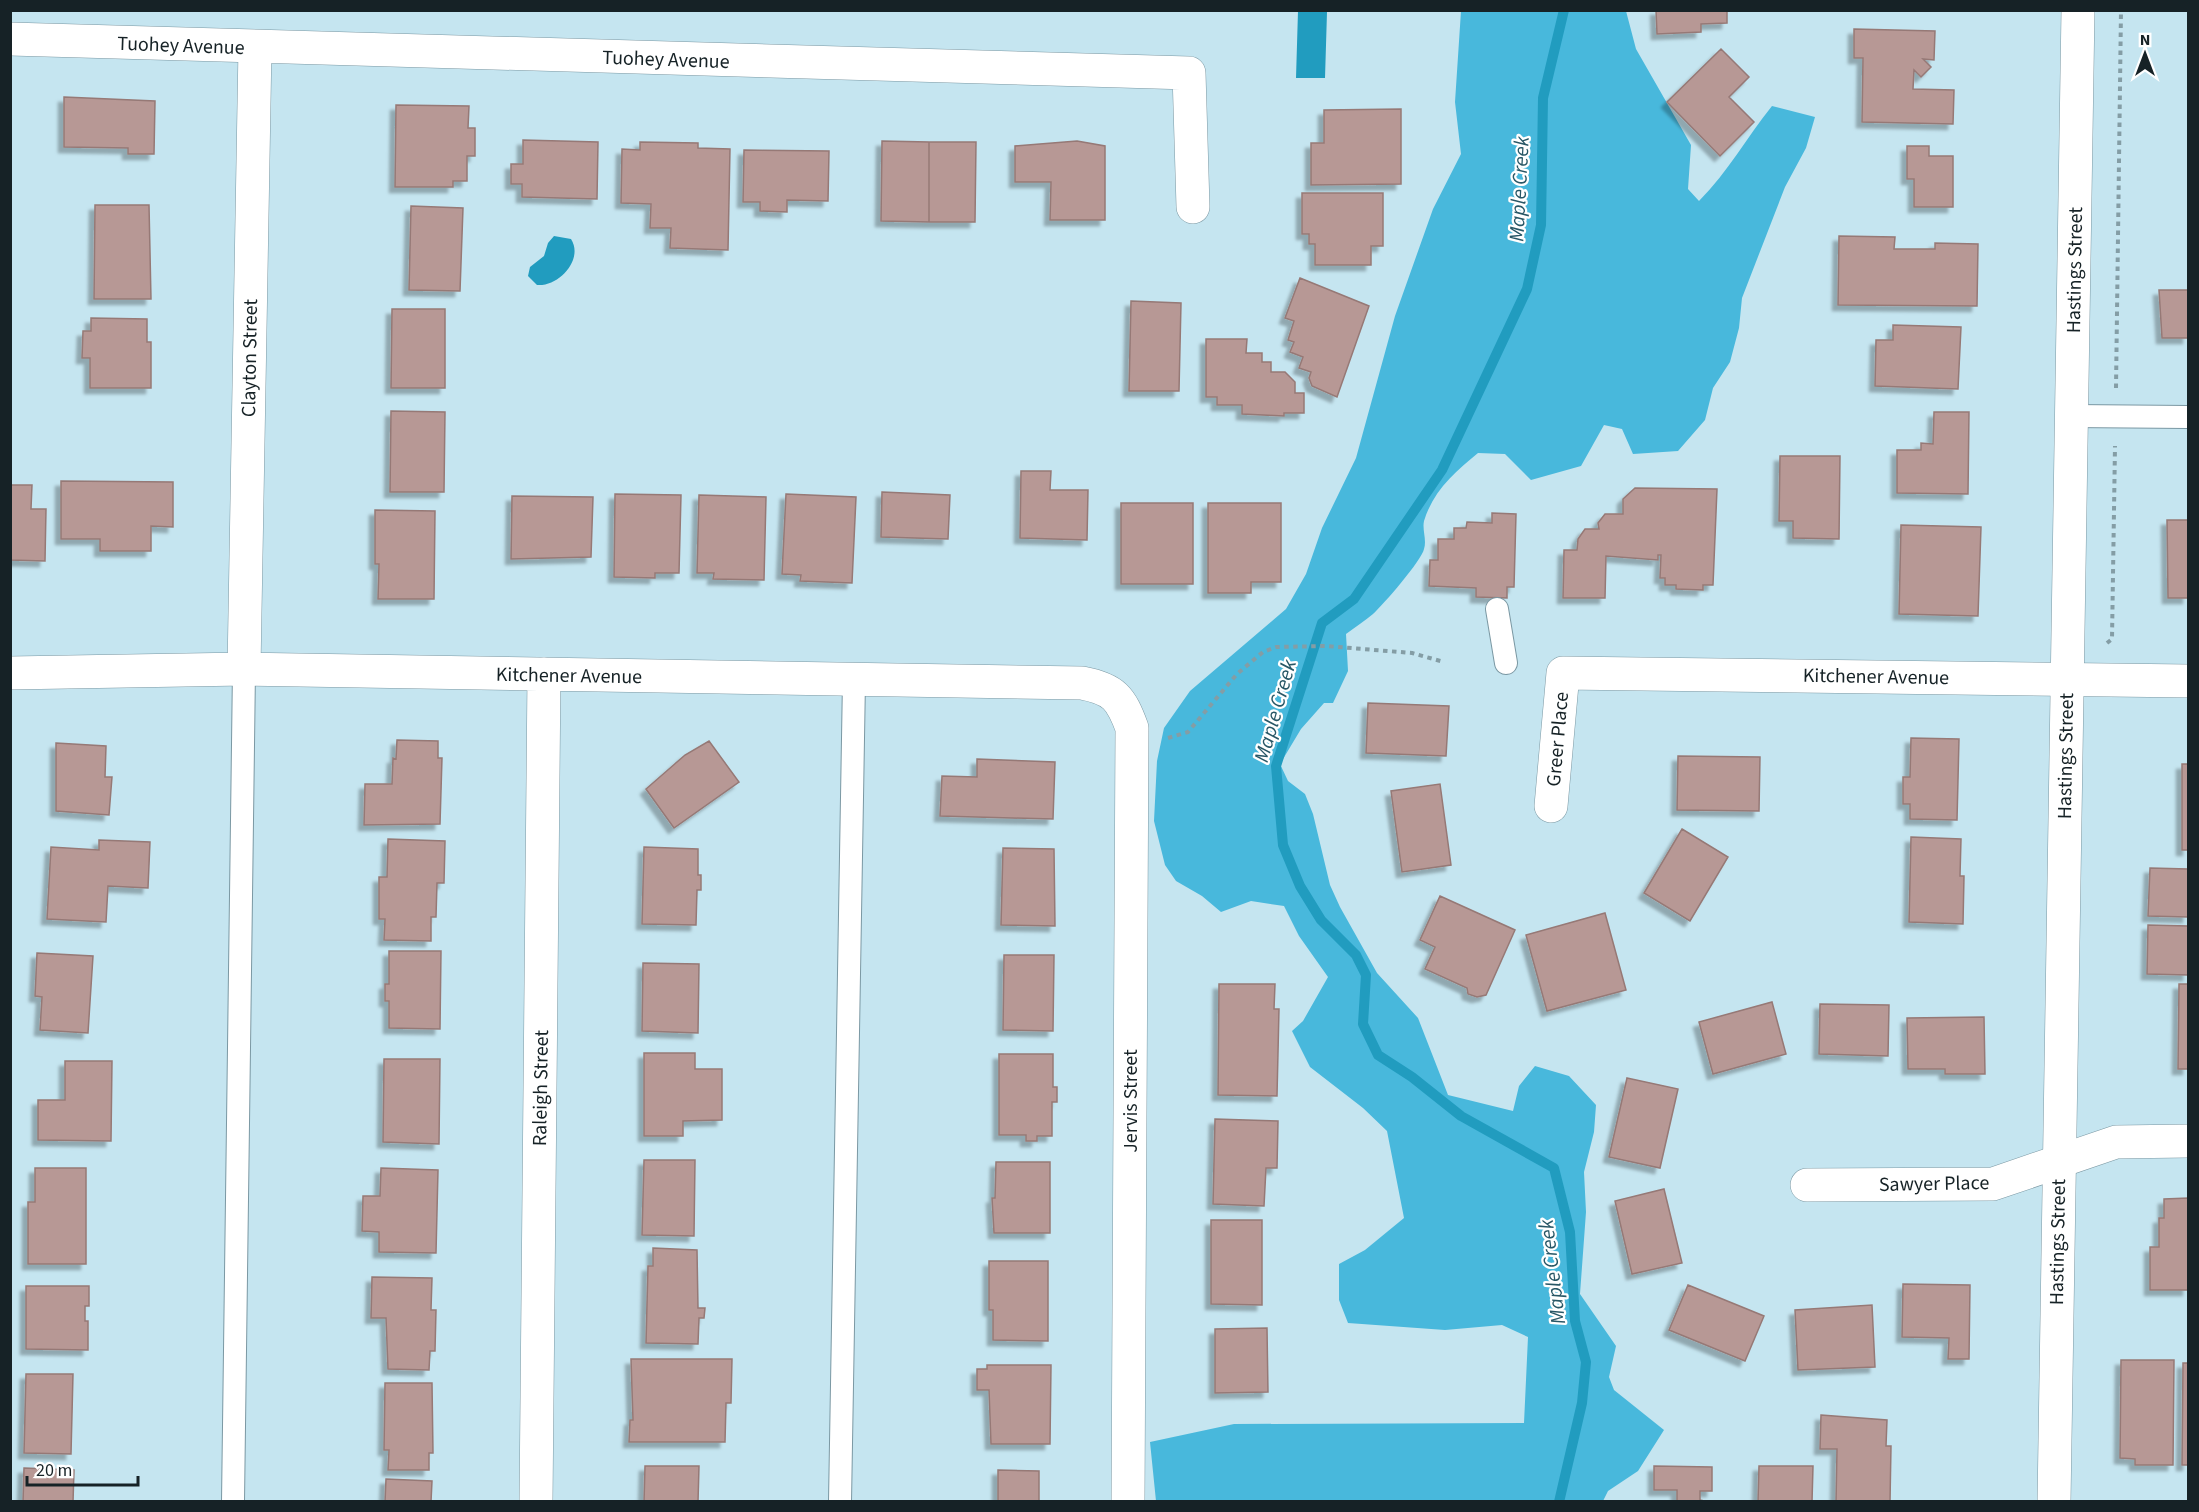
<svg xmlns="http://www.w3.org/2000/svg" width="2199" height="1512" viewBox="0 0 2199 1512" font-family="'Source Sans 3',sans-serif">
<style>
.forest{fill:#48b8dc}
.water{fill:#219cbf}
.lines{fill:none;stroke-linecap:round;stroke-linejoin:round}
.stream{stroke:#219cbf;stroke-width:10}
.building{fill:#b79895;stroke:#967976;stroke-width:1.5;filter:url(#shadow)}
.service-casing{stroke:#7b98a3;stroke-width:24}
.minor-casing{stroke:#7b98a3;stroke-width:34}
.tertiary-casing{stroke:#7b98a3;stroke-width:34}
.path{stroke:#849da5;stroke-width:4;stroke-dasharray:4.5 4.5;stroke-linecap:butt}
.service{stroke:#fff;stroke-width:22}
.minor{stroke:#fff;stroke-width:33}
.tertiary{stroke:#fff;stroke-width:33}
.labels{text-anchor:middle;stroke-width:4.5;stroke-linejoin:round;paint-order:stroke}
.street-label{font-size:20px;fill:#162226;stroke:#fff}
.water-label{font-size:21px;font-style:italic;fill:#285766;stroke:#fff}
</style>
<defs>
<filter id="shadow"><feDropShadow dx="-5.5" dy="5.5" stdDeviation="1.5" flood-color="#0004"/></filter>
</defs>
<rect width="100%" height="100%" fill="#c5e5f0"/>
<path class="forest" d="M1461 11H1626L1636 49 1691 145 1688 189 1699 201C1728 172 1747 137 1772 106L1815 117 1806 148 1785 187 1742 298 1739 328 1730 362 1713 388 1705 420 1678 451 1633 454 1622 429 1604 425 1581 466 1531 480 1505 454 1478 453C1455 472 1433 491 1424 521 1422 530 1427 540 1424 549 1422 560 1383 605 1373 614 1365 621 1355 627 1346 634L1348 671 1333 703H1324L1301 729 1280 764 1288 781 1305 794 1313 814 1330 885 1340 907 1377 973 1418 1018 1448 1095 1513 1111 1519 1086 1535 1066 1569 1076 1596 1105 1594 1132 1584 1172 1586 1212 1580 1294 1616 1346 1609 1377 1614 1390 1664 1430 1638 1471 1608 1491 1603 1501H1156L1150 1442 1234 1424 1524 1423 1528 1337 1502 1325 1445 1330 1348 1323 1339 1300V1264L1365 1250 1404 1218 1387 1131 1363 1108 1310 1067 1292 1031 1303 1021 1328 977 1299 936 1284 906 1251 901 1221 912 1202 896 1176 881 1165 865 1154 821 1157 761 1164 728 1190 691 1286 609 1306 574 1322 528 1356 458 1395 316 1433 209 1461 154 1455 102Z"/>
<path class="water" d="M1298 11 1327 12 1325 78H1296Z
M554 236 571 239C584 259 559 287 537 285L528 276 530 267 544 256 548 243Z"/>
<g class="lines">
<path class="stream" d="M1559 1502 1582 1403 1586 1362 1575 1321 1570 1232 1554 1168 1461 1116 1412 1077 1378 1055 1363 1024 1366 975 1356 955 1321 920 1300 886 1283 845 1276 766 1322 623 1354 599 1442 470 1527 289 1541 225 1543 98 1564 10"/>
</g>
<path class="building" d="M1656 10H1727V23L1701 24V32L1657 34Z
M1854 29 1935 31 1934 60 1923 59 1931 67 1921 77 1914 70 1913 89 1954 90 1953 124 1862 122 1863 58H1854Z
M1721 49 1749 77 1729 97 1754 122 1720 156 1667 102Z
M64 97 155 101 154 154H128V148L64 147Z
M396 105 469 106 468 128H475V156H467V181H453V187H395Z
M1401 109V184L1311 185V143H1324V110Z
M523 140 598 142 597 199 522 197V184H511V164H523Z
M882 141 929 142V222L881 221Z
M1077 141 1105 146V220H1050L1051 182H1015V146Z
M640 142 698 143V148L730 149 728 250 670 248 671 228H650L651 204 621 203 622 149 640 150Z
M929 142H976L975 222H929Z
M1907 146H1929V156H1953V207H1914V179H1907Z
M744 150 829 151 828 201 787 200V212L760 211V202H743Z
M1302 193H1383V246H1371V265H1315V244H1309V234H1302Z
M95 205H149L151 299H94Z
M411 206 463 208 460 291 409 290Z
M1839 236 1895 237 1894 249H1935V243L1978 244 1977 306 1838 305Z
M1300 278 1369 306 1337 397 1312 386 1309 378 1311 372 1299 368 1303 357 1290 352 1294 342 1288 340 1294 321 1285 318Z
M2159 290H2188V338H2162Z
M1131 301 1181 303 1179 391H1129Z
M392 309H445V388H391Z
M91 318 147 319V342H151V388H90V358H82L83 331H91Z
M1893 325 1961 327 1958 389 1875 386 1876 340H1893Z
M1206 339H1247L1246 353H1262V362H1271V372H1285L1295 382V393H1304V413H1284V416L1242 414V405H1217V397H1206Z
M391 411 445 412 444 492H390Z
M1934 412H1969L1968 494 1897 493V450H1921V443L1933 444Z
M1780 456H1840L1839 539 1793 538V521H1779Z
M1021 471H1051L1050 490H1088L1087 540 1020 538Z
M61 481 173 482V527L151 526V551H100V539H61Z
M10 485H32L31 509H46L45 561 10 560Z
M1635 488 1717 489 1713 585H1703V590L1676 589V585H1665V578H1660L1661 555H1658V560L1606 556 1605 598H1563L1564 550H1577L1578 539 1585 529H1599L1598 523 1605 514H1623V499Z
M882 492 950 495 948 539 881 537Z
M615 494 681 495 679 573H655V578L614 577Z
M786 494 856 497 852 583 800 581 801 575 782 574Z
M699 495 766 497 764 580 713 579 714 573H697Z
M512 496 593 497 591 557 511 559Z
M1121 503H1193V584H1121Z
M1208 503H1281V582H1251V593H1208Z
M375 510 435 511 434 599H378L379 564H375Z
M1492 513 1516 514 1514 587H1507V598L1476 597V588L1429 586 1430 560H1438V539H1454V528H1466L1467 522 1492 523Z
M2167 520H2188V598H2168Z
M1901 525 1981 527 1978 616 1899 614Z
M1368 703 1449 706 1446 756 1366 753Z
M1911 738 1959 739 1957 820 1910 819V804H1903V777H1910Z
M397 740 438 741V758H442L440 824 364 825 365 784H392L393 758 396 759Z
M709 741 739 782 674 828 646 789 685 755Z
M56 743 106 746 105 777H112L109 815 56 811Z
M1678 756 1760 757 1759 811 1677 810Z
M977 759 1055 762 1053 819 940 816 942 776 977 777Z
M2182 764H2188V850H2182Z
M1440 784 1451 865 1402 872 1391 791Z
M1682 829 1728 857 1690 921 1644 893Z
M1911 837 1961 839 1960 876H1964L1963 924 1909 922Z
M388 839 445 841 444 883H437L436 917H431V941L384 940 385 919H379V877H387Z
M99 840 150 842 148 888 108 886 106 922 47 919 51 847 99 850Z
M644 847 698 849V875H701V890H697L696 925 642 924Z
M1003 848 1054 849 1055 926 1001 925Z
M2150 868 2188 869V917L2148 916Z
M1440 896 1515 930 1486 995 1477 997 1468 994 1467 988 1425 969 1435 947 1420 940Z
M1605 913 1626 990 1547 1011 1526 935Z
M2148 925 2188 926V975L2147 974Z
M389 951H441L440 1029 389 1028V1001H385V984H389Z
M37 953 93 956 88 1033 40 1030 42 997 35 996Z
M1004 955H1054L1053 1031 1003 1030Z
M643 963 699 964 698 1033 642 1031Z
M1219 984H1275L1274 1009H1279L1277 1096 1218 1095Z
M2179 984H2188V1069H2178Z
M1772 1002 1786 1054 1713 1074 1699 1022Z
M1820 1004 1889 1005 1888 1056 1819 1054Z
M1984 1017 1985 1074H1945V1069H1908L1907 1018Z
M644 1053H695V1069H722V1120L683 1121V1136H644Z
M999 1054H1053V1087H1057V1102H1052V1136H1037V1141H1026V1135H999Z
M384 1059H440L439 1144 383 1142Z
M65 1061H112L111 1141 38 1140V1100H65Z
M1627 1078 1678 1089 1660 1168 1609 1157Z
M1215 1119 1278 1121 1277 1168H1266L1264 1206 1213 1204Z
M644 1160H695L694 1236 642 1235Z
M996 1162H1050V1233H994L992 1198H995Z
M35 1168H86V1264H28V1202H35Z
M381 1168 438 1170 436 1253 379 1252V1232L362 1231 363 1196H380Z
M1664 1189 1682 1263 1632 1274 1615 1201Z
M2188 1198V1290H2150V1247H2159V1218H2164V1199Z
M1211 1220H1262V1305L1211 1304Z
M653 1248 697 1250 698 1308H705L704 1318H699L698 1344 646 1343 648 1266H653Z
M989 1261H1048V1341L993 1340V1310H989Z
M372 1277 432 1278 431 1310H436L435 1351H430L429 1370 388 1369 386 1318H371Z
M1903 1284 1970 1285 1969 1359H1948L1949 1338 1902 1337Z
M1688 1285 1764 1316 1745 1361 1669 1330Z
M26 1286H89V1306H85V1321H88V1350L26 1349Z
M1872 1305 1875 1367 1798 1370 1795 1310Z
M1267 1328 1268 1392 1215 1393V1329Z
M631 1359H732L731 1403H726L725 1442H629L630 1420H633Z
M2121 1360H2174L2173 1465H2135V1459L2120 1458Z
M2183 1363H2188V1465H2182Z
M987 1365H1051L1050 1444H991L989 1390H977V1369H987Z
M26 1374H73L71 1454 24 1453Z
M385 1383H432L433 1453H429V1470H388L389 1450H384Z
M1821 1415 1887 1420 1886 1446H1891L1890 1502H1836L1837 1449H1820Z
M645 1466H699L698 1502H644Z
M1654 1466 1712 1467V1491H1700V1500L1709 1502H1677V1490H1654Z
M1759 1466H1813L1812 1502H1758Z
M24 1468 74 1470 73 1502H23Z
M998 1470 1039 1471V1502H998Z
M386 1479 432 1481 431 1502H385Z"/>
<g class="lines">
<g class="service-casing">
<path id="service" d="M2071 416 2188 417
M1497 609 1506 663
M233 1502 244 669
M840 1502 854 680"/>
</g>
<g class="minor-casing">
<path id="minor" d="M10 39 1189 73 1193 207
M244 669 255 47
M10 673 244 669 1082 683C1114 689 1121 698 1132 728L1128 1502
M1551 806 1563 673 2188 681
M1807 1185 1993 1184 2116 1142 2188 1141
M536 1502 544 674"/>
</g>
<g class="tertiary-casing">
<path id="tertiary" d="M2054 1502 2078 10"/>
</g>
<path class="path" d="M2116 388 2121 10
M2107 643 2112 639 2115 446
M1168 738 1188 732 1237 674 1263 652 1276 647 1326 646 1412 653 1444 662"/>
<use href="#service" class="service"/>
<use href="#minor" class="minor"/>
<use href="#tertiary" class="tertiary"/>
</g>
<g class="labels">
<g class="street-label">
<text transform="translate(181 45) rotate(2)" y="7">Tuohey Avenue</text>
<text transform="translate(666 59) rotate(2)" y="7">Tuohey Avenue</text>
<text transform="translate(2074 270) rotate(-89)" y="7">Hastings Street</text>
<text transform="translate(249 358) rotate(-89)" y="7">Clayton Street</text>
<text transform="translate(569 675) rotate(1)" y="7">Kitchener Avenue</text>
<text transform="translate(1876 676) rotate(1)" y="7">Kitchener Avenue</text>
<text transform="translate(1557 739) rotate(-85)" y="7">Greer Place</text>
<text transform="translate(2065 756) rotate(-89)" y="7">Hastings Street</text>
<text transform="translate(540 1088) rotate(-89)" y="7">Raleigh Street</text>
<text transform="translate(1130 1101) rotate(-90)" y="7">Jervis Street</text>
<text transform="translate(1934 1183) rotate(-1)" y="7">Sawyer Place</text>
<text transform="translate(2057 1242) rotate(-89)" y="7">Hastings Street</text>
</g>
<g class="water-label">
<text transform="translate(1519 189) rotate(-87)" y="7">Maple Creek</text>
<text transform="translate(1275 711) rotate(-74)" y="7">Maple Creek</text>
<text transform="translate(1552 1272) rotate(-97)" y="7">Maple Creek</text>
</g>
</g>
<rect width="2199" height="1512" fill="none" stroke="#162226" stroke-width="24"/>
<g transform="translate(2145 54)" stroke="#ffffff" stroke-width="4.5" paint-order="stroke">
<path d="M0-4.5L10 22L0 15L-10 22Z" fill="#162226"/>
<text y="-9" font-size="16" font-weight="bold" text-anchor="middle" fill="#162226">N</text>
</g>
<path d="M27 1476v9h111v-9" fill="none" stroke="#162226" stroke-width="3"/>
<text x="36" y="1476" font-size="18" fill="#162226" stroke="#ffffff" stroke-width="4.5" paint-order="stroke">20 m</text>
</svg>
